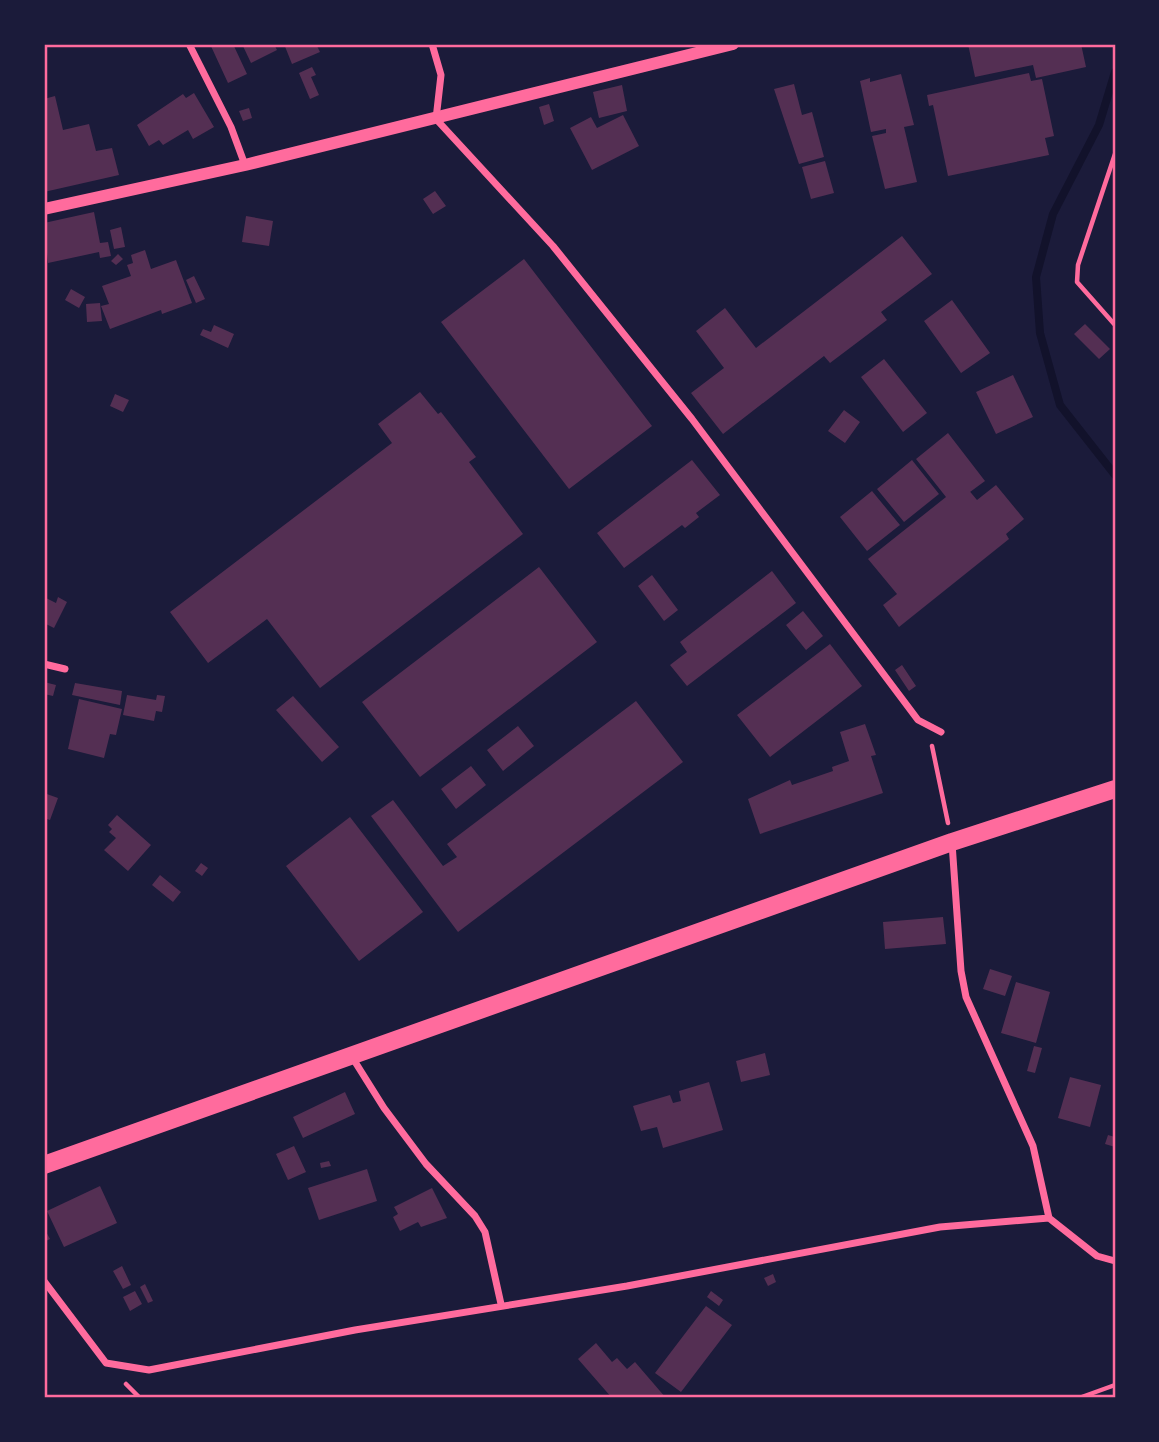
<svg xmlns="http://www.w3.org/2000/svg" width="1159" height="1442" viewBox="0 0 1159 1442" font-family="Lato,sans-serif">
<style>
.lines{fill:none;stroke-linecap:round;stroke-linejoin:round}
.stream{stroke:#12122b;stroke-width:8}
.building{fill:#542f53}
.path{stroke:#ff6b9d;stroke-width:4.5}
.minor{stroke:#ff6b9d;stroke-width:7}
.tertiary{stroke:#ff6b9d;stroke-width:12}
.primary{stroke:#ff6b9d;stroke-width:18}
.neatline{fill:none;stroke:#ff6b9d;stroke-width:2.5}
</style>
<rect width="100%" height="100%" fill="#1b1b3a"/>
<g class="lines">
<path class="stream" d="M1115 72 1099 125 1053 214 1036 277 1040 333 1060 405 1115 475"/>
</g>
<path class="building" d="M210 44H233L247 74 228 83Z
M242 44H274L277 50 251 63Z
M284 44H316L320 52 292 64Z
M968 44H1081L1086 67 1036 78 1033 65 975 77Z
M312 67 316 75 311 77 319 95 310 99 299 73Z
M1029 73 1031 81 1042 79 1054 136 1045 138 1049 155 948 176 933 105 929 106 927 95Z
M901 74 914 125 904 127 917 182 885 189 872 136 886 133V129L871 132 860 81 870 78V82Z
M794 84 802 115 812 112 824 157 799 164 774 89Z
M622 85 627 111 599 118 593 92Z
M194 93 214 127 193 139 188 130 163 145 159 140 149 146 137 125 183 94 186 98Z
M55 96 63 130 89 124 96 151 112 148 119 175 44 192V99Z
M549 104 554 121 544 125 539 107Z
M249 108 252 118 243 121 239 111Z
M623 115 639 146 592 170 570 128 591 117 597 128Z
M825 161 834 193 811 199 802 167Z
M435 191 446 206 433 214 423 199Z
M94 212 100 243 108 242 111 256 100 258 99 252 48 263 44 223Z
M246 216 273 221 269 246 242 242Z
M121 227 125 247 114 249 110 230Z
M902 236 932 274 881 312 887 320 830 363 824 356 723 434 691 393 724 368 696 331 725 308 756 348Z
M145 250 151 269 176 260 192 303 162 314 161 310 110 329 101 306 109 304 102 286 131 276 127 265 133 263 131 255Z
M118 254 123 259 116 265 111 261Z
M524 259 652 426 569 489 441 322Z
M194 276 205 299 196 303 186 280Z
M71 289 85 297 79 308 65 300Z
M952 300 990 353 961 373 924 321Z
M100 303 102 321 87 322 86 304Z
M1085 324 1110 349 1099 359 1074 334Z
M214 325 234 334 228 348 200 335 203 329 211 332Z
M884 359 927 413 903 432 861 377Z
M1013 375 1033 417 996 434 976 392Z
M420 392 438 414 441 412 476 457 469 462 523 534 320 688 267 619 208 663 170 612 392 443 378 424Z
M115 394 129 400 123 412 110 406Z
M844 410 860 422 845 443 828 431Z
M948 433 985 481 970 492 962 482 977 500 996 485 1024 519 1006 534 1009 539 899 627 883 605 897 594 868 559 946 497 916 459Z
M692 460 720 495 696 513 699 517 685 528 682 525 624 568 597 533Z
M912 460 939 494 904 522 877 489Z
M872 491 900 525 867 551 840 517Z
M539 567 597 642 420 777 362 702Z
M772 571 796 603 687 686 670 665 687 652 680 642Z
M652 575 678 610 664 621 638 586Z
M44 597 56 603 58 597 67 602 54 628 44 623Z
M803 611 823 636 806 650 786 625Z
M830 644 862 686 770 757 737 715Z
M902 665 916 686 909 691 895 670Z
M44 682 56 685 53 696 44 694Z
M75 683 122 691 120 705 72 695Z
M127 695 156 700 157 695 165 696 162 712 156 711 154 721 123 715Z
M293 696 339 747 322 762 276 710Z
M79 699 122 709 116 735 110 734 104 758 68 749Z
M636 701 683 762 458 932 371 816 393 800 443 866 457 857 447 844Z
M865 724 876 755 871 756 883 793 760 834 748 799 790 780 792 785 833 771 832 767 849 761 840 732Z
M518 726 534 746 503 771 487 750Z
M471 766 486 785 456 809 441 789Z
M44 793 58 798 50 820 44 818Z
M117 815 151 845 128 871 104 850 116 838 109 832 112 829 108 825Z
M350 817 423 912 359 961 286 866Z
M201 863 208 868 202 876 195 871Z
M160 875 181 892 173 902 152 885Z
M943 917 946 944 885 949 883 922Z
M990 969 1012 976 1005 996 983 989Z
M1016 982 1050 992 1036 1043 1001 1033Z
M1034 1046 1042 1048 1035 1073 1027 1071Z
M765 1053 770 1075 741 1082 736 1061Z
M1070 1077 1101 1085 1090 1127 1058 1118Z
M709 1082 723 1130 663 1148 657 1127 641 1131 633 1106 670 1095 673 1103 681 1101 679 1091Z
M345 1092 355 1114 303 1138 293 1117Z
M1108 1135 1115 1137V1147L1105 1144Z
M294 1146 306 1172 288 1180 276 1154Z
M329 1161 331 1166 321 1168 320 1163Z
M367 1169 377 1201 319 1220 308 1188Z
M100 1186 117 1223 64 1247 47 1211Z
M432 1188 447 1218 421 1227 418 1222 400 1231 393 1217 398 1214 394 1207Z
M44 1228 50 1239 44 1242Z
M122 1266 131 1285 123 1289 113 1271Z
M773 1274 776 1282 768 1286 764 1278Z
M145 1284 153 1301 148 1303 140 1287Z
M135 1291 142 1304 130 1311 123 1297Z
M711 1291 723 1300 719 1306 707 1297Z
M706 1306 732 1325 681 1392 655 1373Z
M596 1343 612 1362 617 1358 627 1369 635 1362 666 1398H612L578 1359Z"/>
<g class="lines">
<path class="path" d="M1115 154 1078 265 1077 282 1115 325
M932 746 948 823
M126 1384 140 1398
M1079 1398 1115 1385"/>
<path class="minor" d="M189 44 231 127 245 165
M432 44 441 75 436 119 553 246 692 419 918 720 941 732
M44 664 65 669
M952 843 961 971 966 997 1033 1146 1049 1218 1097 1256 1115 1261
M352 1057 384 1108 426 1164 475 1216 485 1232 501 1304
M44 1281 106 1363 149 1370 355 1330 627 1286 940 1227 1049 1218"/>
<path class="tertiary" d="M44 209 245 165 733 44"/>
<path class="primary" d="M44 1165 952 842 1115 789"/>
</g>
<rect width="1159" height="1442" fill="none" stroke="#1b1b3a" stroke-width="91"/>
<rect x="46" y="46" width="1068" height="1350" class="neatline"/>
</svg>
